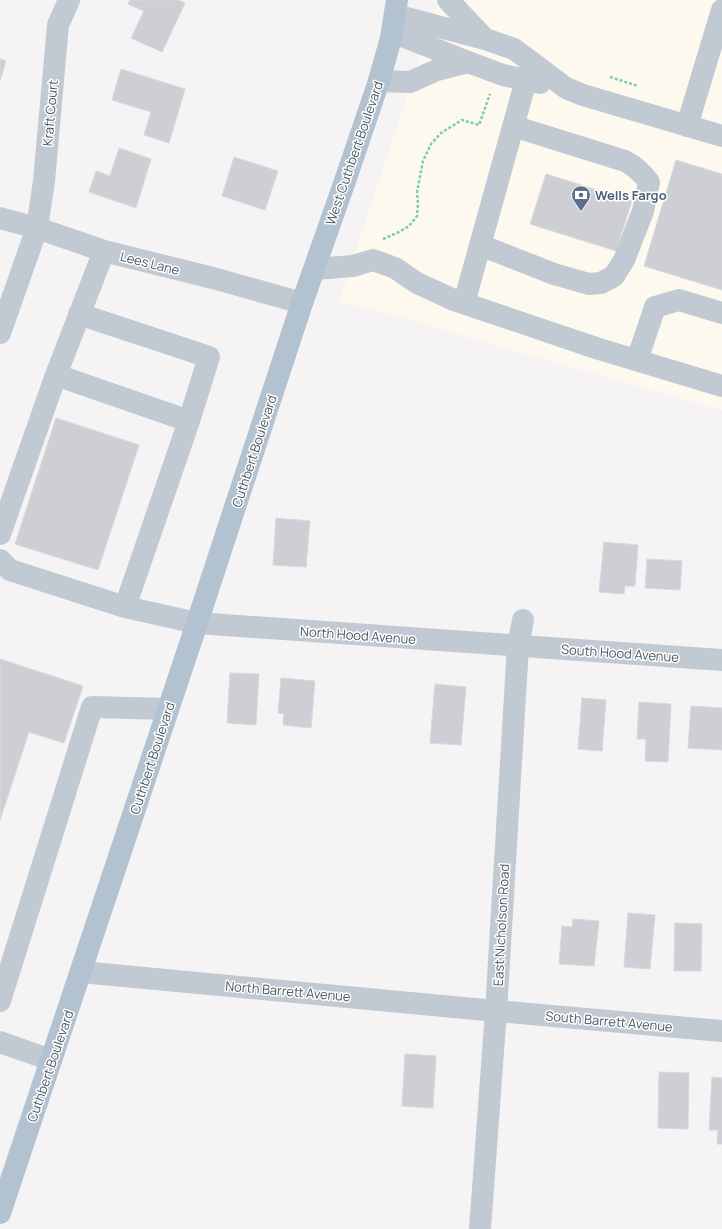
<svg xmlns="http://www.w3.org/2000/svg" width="722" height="1229" viewBox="0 0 722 1229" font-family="Manrope,sans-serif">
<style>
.commercial{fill:#fdf9ef}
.building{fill:#cdcfd5;stroke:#d7d9de}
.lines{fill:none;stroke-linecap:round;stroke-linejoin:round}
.path{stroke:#7ad0a6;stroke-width:2.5;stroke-dasharray:3 2;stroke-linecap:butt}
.minor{stroke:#c1cad2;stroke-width:22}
.major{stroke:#b3c2d1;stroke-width:22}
.labels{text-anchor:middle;stroke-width:3;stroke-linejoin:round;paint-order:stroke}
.street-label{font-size:13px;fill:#4a5661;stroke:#fff}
.service-label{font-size:13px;font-weight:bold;fill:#4e5e75;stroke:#fff;text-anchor:start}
</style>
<rect width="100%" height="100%" fill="#f5f3f3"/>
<path class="commercial" d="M439 0H722V410L460 335 404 317 339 302Z"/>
<path class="building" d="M130 0H178L185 3 162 52 131 38 144 11 128 4Z
M0 59 6 61 0 81Z
M121 69 185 89 169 143 144 135 151 112 112 100Z
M119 148 151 159 136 208 89 192 96 171 110 176Z
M234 157 278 171 265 210 222 196Z
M676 160 722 174V290L644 266Z
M546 174 632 201 616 251 530 224Z
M56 418 139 445 98 570 15 544Z
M276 518 310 521 306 567 273 565Z
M604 542 638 545 635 586H625L624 594 599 592Z
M647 559 682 561 680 590 645 588Z
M0 659 83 686 64 743 29 732 0 820Z
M230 673 259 674 256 725 227 723Z
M281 678 315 681 311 728 283 725 284 714 278 713Z
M435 684 466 687 461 745 430 743Z
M582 698 606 700 602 751 578 749Z
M639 702 671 704 668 762 645 761 646 739H637Z
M691 706 722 708V750L688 748Z
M628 913 655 915 650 969 624 967Z
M573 919 599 921 594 966 559 964 562 926 572 927Z
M675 923 702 924 701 971H674Z
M405 1054 436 1056 433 1108 402 1106Z
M659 1072 689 1073 688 1129 658 1128Z
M712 1077 722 1078V1144H717L718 1130H709Z"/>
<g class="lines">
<path class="path" d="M610 77 638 86
M383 239 399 232 409 226 417 216 418 203 417 192 423 161 431 144 441 133 462 120 479 125 490 94"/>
<path class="minor" d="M448 0 485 39
M395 15 485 39 514 49 566 88 583 95 722 136
M392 32 468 62 503 75 540 83
M379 81 410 82 437 70 468 62
M687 126 722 10
M0 218 37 228 104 251 213 278 302 303
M480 245 554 274 589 284 601 283 614 276 624 260 643 211 649 182C642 173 635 166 625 161L513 126
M104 251 56 375 189 421 125 607 197 623 722 660
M315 269 353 266 373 260 395 268 417 283 454 300 599 349 722 386
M464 303 526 80
M79 314 209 357 189 421
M0 333 37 228 44 181 58 25 69 0
M637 360 655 307 679 300 722 313
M0 534 56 375
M0 560 10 570 125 607
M81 972 496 1011 722 1031
M0 1001 92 707 168 709
M0 1042 51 1060
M480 1229 496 1011 518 646 523 620"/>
<path class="major" d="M0 1213 197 623 302 303 345 181 379 81 391 38 397 0"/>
</g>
<defs>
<g id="bank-pin" transform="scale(1)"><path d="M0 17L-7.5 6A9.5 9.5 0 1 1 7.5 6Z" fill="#5c6f8a" stroke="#fff"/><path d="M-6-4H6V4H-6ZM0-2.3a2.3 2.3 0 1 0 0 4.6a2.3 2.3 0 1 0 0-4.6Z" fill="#fff"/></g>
</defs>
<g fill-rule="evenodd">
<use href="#bank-pin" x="581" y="195"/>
</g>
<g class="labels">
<g class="street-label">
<text transform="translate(50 113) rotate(-85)" y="5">Kraft Court</text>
<text transform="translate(354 153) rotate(-71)" y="5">West Cuthbert Boulevard</text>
<text transform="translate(150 263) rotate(14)" y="5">Lees Lane</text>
<text transform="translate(254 451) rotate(-72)" y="5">Cuthbert Boulevard</text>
<text transform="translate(358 635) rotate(4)" y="5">North Hood Avenue</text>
<text transform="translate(620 653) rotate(4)" y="5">South Hood Avenue</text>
<text transform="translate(152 758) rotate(-72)" y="5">Cuthbert Boulevard</text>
<text transform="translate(501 925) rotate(-87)" y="5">East Nicholson Road</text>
<text transform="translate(288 991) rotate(5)" y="5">North Barrett Avenue</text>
<text transform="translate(609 1021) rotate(5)" y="5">South Barrett Avenue</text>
<text transform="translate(50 1066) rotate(-71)" y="5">Cuthbert Boulevard</text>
</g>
<g class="service-label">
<text x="595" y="200">Wells Fargo</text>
</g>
</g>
</svg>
